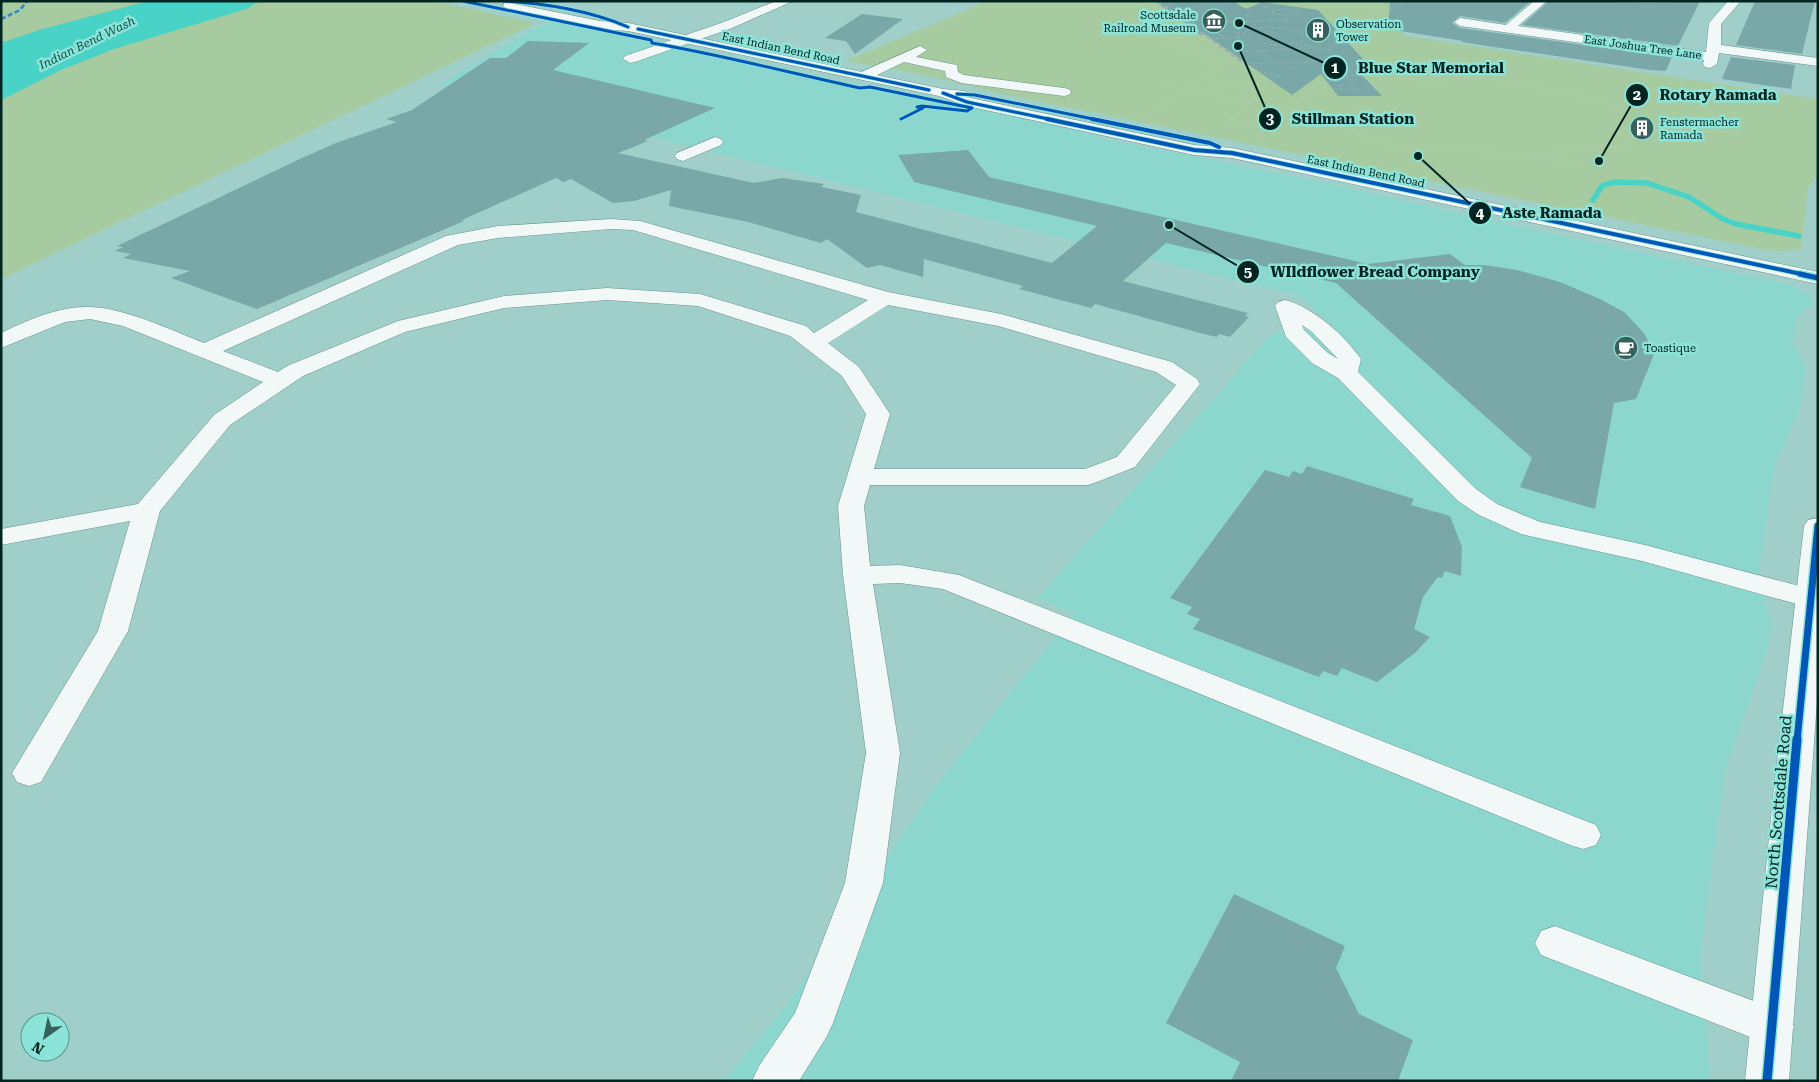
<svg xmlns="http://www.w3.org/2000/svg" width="1819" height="1082" viewBox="0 0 1819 1082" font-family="'Roboto Serif',serif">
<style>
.built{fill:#8bd7ce}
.green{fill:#a7cba0}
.water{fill:#49d2c6}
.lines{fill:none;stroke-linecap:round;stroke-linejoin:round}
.stream{stroke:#49d2c6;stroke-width:5.5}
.building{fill:#7aa7a7}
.minor-casing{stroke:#6b928e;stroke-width:1}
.major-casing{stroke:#6b928e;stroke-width:1}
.path-far1{stroke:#bcccc9;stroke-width:1;stroke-dasharray:0.5 2;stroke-linecap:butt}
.path{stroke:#bcccc9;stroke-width:2;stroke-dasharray:0.5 2.5;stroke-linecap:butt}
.minor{fill:#f1f8f7;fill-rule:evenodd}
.major{fill:#f1f8f7;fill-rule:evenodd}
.rail{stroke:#a5b0b0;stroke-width:2;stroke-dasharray:5 2.5;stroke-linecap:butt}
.quiet{stroke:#2f88c0;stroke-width:2.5;stroke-dasharray:5 2.5;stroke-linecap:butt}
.cycleway-far4-casing{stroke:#8ce3d8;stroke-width:4.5}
.cycleway-far3-casing{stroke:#8ce3d8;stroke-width:5.5}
.cycleway-far2-casing{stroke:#8ce3d8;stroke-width:8}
.cycleway-far1-casing{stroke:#8ce3d8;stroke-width:10}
.cycleway-casing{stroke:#8ce3d8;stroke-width:12}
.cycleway-far4{stroke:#0057b8;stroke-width:3}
.cycleway-far3{stroke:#0057b8;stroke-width:4}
.cycleway-far2{stroke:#0057b8;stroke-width:5}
.cycleway-far1{stroke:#0057b8;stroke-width:7}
.cycleway{stroke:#0057b8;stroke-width:9}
.labels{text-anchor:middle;stroke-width:5;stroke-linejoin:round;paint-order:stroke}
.far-poi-label{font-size:11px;fill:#002521;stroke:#8ce3d8;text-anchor:start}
.far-street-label{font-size:11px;fill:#002521;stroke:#8ce3d8}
.far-water-label{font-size:12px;font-style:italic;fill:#085049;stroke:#8ce3d8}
.near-street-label{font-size:16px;fill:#002521;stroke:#8ce3d8}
.leader{fill:none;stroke:#002521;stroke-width:2}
.callout-dot{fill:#002521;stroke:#8ce3d8;stroke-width:2}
.mark-label{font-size:15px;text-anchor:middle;font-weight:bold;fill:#fff}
.callout-label{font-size:15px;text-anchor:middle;font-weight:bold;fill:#002521;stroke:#8ce3d8;stroke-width:5;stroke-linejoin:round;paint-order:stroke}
</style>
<rect width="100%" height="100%" fill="#a0cfc9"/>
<path class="built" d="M559 20 717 53 747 62 824 79 871 86 1052 124 1106 139 1331 184 1514 226 1787 284 1797 288 1812 297 1813 303 1797 316 1792 343 1806 365 1800 406 1774 468 1758 576 1772 626 1766 653 1724 774 1700 957 1710 1081H724L790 1001 936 786 1075 613 1038 598 1270 335 1331 325 1301 296 439 85 535 28Z"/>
<path class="green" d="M1 1H434L536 23 1 279Z
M987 1H1439L1400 35 1818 99V173L1808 189 1801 249 1781 251 1762 249 994 92 910 72 846 61Z"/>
<path class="water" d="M148 1H260L246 9 114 49 61 70 1 100V43L39 30Z"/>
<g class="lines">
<path class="stream" d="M1593 200 1602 186 1613 182 1647 183 1689 197 1723 219 1736 224 1799 236"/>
</g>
<path class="building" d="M1155 1H1233L1246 9 1262 2 1318 10 1374 71H1358L1382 96H1338L1321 74 1292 95 1206 35H1201Z
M1390 1H1531L1505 23 1460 16 1452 23 1460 28 1672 57 1666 71 1650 70 1461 42 1463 41 1388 29Z
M1549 1 1651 3 1700 1 1678 46 1522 25Z
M1755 1H1815L1802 54 1736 45Z
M862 14 903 19 855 54 846 41 825 38Z
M528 41 589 43 553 70 715 108 644 140 648 141 618 153 754 183 782 178 824 184 821 187 861 195 856 212 1052 263 1097 226 914 182 898 155 968 150 989 177 1368 264 1450 254 1465 265H1484L1517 270 1560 282 1602 300 1624 312 1644 333 1654 354 1636 399 1614 403 1595 509 1520 487 1532 458 1336 283 1166 243 1123 281 1248 313 1245 316 1249 317 1230 337 1219 334 1217 337 1204 334 1095 304 1091 308 1019 289 1023 286 924 259 923 277 880 265 867 268 827 239 821 243 748 222 669 206 671 190 634 201 613 203 571 179 563 182 556 178 462 220 464 221 257 309 171 278 190 271 123 258 131 254 115 251 123 247 117 246 302 158 336 143 397 122 386 119 412 110 490 58H506Z
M1731 57 1795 65 1791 89 1722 79Z
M1307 466 1414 499 1411 505 1450 516 1462 547 1461 576 1445 571 1442 578 1438 577 1423 597 1414 629 1430 637 1416 652 1377 682 1342 668 1337 676 1323 671 1319 677 1193 629 1200 619 1187 614 1192 607 1170 598 1265 470 1289 477 1293 471 1302 474Z
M1234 894 1345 946 1336 968 1359 1014 1413 1040 1398 1081H1231L1240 1062 1166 1023Z"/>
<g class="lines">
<g class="minor-casing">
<path id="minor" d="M776 1H793L732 28 635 62 630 63 623 59 625 56 724 22Z
M1534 1H1547L1518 26 1706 52 1709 23 1728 1H1741L1721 24V45L1818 58V66L1719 53 1717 64 1710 68 1705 67 1703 64 1704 60 1460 26 1454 22 1460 18 1506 25Z
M920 46 927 50 916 57 957 65 958 72 964 75 1064 88 1069 89 1071 92 1069 95 1064 96 961 83 946 77 945 71 904 62 869 79H859L857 76 859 73Z
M715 137 721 139 723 142 721 145 683 161 677 159 675 156 677 153Z
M611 219 640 221 888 292 1001 314 1172 362 1197 379 1200 384 1135 467 1097 482 1088 485H870L864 506 870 566 900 565 959 575 1596 825 1601 835 1596 845 1583 849 1570 845 943 589 900 583 873 584 900 753 883 883 833 1023 827 1036 799 1081H752L759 1066 795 1013 845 883 866 753 843 575 838 506 866 414 842 376 790 336 698 306 607 300 504 308 405 332 303 376 230 425 160 511 128 631 41 782 29 786 17 782 12 773 98 631 130 521 1 545V529L138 504 214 415 263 382 123 326 90 319 65 322 1 348V333C28 320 59 306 90 307 125 308 171 330 204 343L446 236 498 226ZM611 229 633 230 868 300 814 333 806 326 700 294 607 288 504 296 398 321 287 366 278 372 223 351 458 245 498 238ZM888 305 998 326 1156 372 1176 385 1117 457 1085 469H874L890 414 859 367 828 343Z
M1285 300C1313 307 1345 336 1361 359L1358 372 1476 489 1497 504 1540 522 1645 545 1818 591V610L1642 561 1521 534 1479 515 1458 501 1338 378 1312 363 1286 337 1275 306 1278 302ZM1302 325 1312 332 1338 359 1328 353 1304 330Z
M1555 926 1788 1014 1794 1027 1788 1040 1773 1046 1541 955 1535 943 1541 931Z"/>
</g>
<g class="major-casing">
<path id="major" d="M505 1H515V4L600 21 628 23 943 89 965 91 967 94 966 96 971 98 1194 145 1232 148 1818 272V284L1232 158 1194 155 967 106 939 96 628 31 600 29 509 10 503 6Z
M1818 518V688L1789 1081H1745L1773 797 1804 526 1808 520Z"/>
</g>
<path class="path-far1" d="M1089 1H1114
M1133 1 1187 40
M1162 1 1190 18 1201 20
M1196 1 1228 22
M1242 1 1274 9
M1256 1 1261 2
M1282 9 1292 10 1299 14 1284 16 1270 12Z
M1280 10 1287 15 1284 28
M1180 12H1177L1190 21 1188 22
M1226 22 1286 20
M1246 23 1248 12 1256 1
M1205 24 1225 38
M1234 26H1245
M1235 26 1239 32 1238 38 1274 62
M1267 27 1288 29 1306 35 1307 39C1287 48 1261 47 1243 34L1249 29Z
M1298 30H1315
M920 32 991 1
M1306 35 1343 29 1409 1
M1278 40 1284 44
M1164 42 1246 37
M1180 42 1197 54
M1191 54 1239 64 1338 61 1330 50 1295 44
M1180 55 1310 48
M1338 61 1355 75
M1252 64 1264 73 1280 76
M1336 76 1324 87 1351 90
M1346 76 1360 90H1351L1356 96
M1202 79 1259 91 1253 99
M1163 85 1249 102 1253 99 1261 100
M1341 89 1338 85H1345
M1259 91 1301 61
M1303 98 1311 97 1324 87
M1296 105 1316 109
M1142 118 1227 62
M1230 120 1251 103 1249 102 1339 118 1341 120
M1277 120 1327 75 1383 76 1434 82 1457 78 1489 79 1582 96 1611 105 1619 110 1623 120"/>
<path class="path" d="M1232 119 1229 121 1268 129
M1340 119C1362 141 1398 150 1428 151 1440 151 1452 150 1463 150 1504 152 1545 159 1586 163
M1258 137 1278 119
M1545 159C1570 140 1602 152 1630 143L1631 141 1622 119"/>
<use href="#minor" class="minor"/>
<use href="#major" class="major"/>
<path class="rail" d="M1158 1 1243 63"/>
<path class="quiet" d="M1 19 20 10 27 1"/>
<g class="cycleway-far4-casing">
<path id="cycleway-far4" d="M463 1 651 40 652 43C722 55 791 73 860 88L870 87 972 108 967 111 922 106 917 107 923 108 901 119
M504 1C543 3 592 11 628 27
M638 29 929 90
M943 93 967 102 1053 120
M957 94 975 95 1098 120"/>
</g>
<g class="cycleway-far3-casing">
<path id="cycleway-far3" d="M1047 119 1194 150 1232 153 1806 275
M1092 119 1210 143 1219 147"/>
</g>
<g class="cycleway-far2-casing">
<path id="cycleway-far2" d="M1800 274 1818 278"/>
</g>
<g class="cycleway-far1-casing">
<path id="cycleway-far1" d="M1797 741 1818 526"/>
</g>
<g class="cycleway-casing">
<path id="cycleway" d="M1767 1081 1797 739"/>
</g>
<use href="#cycleway-far4" class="cycleway-far4"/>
<use href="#cycleway-far3" class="cycleway-far3"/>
<use href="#cycleway-far2" class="cycleway-far2"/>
<use href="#cycleway-far1" class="cycleway-far1"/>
<use href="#cycleway" class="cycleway"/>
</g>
<defs>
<g id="museum-disc" transform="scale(1.25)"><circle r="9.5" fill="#38605c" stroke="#8ce3d8"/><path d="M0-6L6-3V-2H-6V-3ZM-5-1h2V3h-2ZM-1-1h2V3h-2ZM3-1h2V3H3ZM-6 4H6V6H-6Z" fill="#fff"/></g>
<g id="building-disc" transform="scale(1.25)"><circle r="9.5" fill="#38605c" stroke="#8ce3d8"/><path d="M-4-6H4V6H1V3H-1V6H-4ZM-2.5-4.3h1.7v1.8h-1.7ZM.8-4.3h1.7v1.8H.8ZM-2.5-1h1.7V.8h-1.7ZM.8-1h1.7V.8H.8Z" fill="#fff"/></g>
<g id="cafe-disc" transform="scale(1.25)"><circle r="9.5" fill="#38605c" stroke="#8ce3d8"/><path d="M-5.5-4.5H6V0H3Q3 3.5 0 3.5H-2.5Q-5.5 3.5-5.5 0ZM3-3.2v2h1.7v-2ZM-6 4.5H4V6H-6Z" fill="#fff"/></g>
</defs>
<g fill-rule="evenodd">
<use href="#museum-disc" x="1214" y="21"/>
<use href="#building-disc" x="1318" y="30"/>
<use href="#building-disc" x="1642" y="128"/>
<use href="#cafe-disc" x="1626" y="348"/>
</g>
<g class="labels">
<g class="far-poi-label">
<text x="1196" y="19" text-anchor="end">Scottsdale<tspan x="1196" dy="13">Railroad Museum</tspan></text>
<text x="1336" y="28">Observation<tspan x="1336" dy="13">Tower</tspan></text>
<text x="1660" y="126">Fenstermacher<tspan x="1660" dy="13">Ramada</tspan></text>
<text x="1644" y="352">Toastique</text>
</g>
<g class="far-street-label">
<text transform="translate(1643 47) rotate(8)" y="4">East Joshua Tree Lane</text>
<text transform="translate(781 48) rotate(12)" y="4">East Indian Bend Road</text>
<text transform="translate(1366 171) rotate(12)" y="4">East Indian Bend Road</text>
</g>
<g class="far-water-label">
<text transform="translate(87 43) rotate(-26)" y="4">Indian Bend Wash</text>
</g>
<g class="near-street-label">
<text transform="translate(1778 802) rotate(-85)" y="6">North Scottsdale Road</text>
</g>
</g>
<path class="leader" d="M1239 23L1335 68M1599 161L1637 95M1238 46L1270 119M1418 156L1480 213M1169 225L1248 272"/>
<g class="callout-dot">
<circle cx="1239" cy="23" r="5"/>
<circle cx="1599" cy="161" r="5"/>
<circle cx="1238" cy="46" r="5"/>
<circle cx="1418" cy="156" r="5"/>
<circle cx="1169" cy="225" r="5"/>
<circle cx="1335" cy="68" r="12"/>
<circle cx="1637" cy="95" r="12"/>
<circle cx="1270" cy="119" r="12"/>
<circle cx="1480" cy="213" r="12"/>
<circle cx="1248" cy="272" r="12"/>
</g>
<g class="mark-label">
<text x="1335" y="73">1</text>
<text x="1637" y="100">2</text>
<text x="1270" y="124">3</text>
<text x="1480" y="218">4</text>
<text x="1248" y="277">5</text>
</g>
<g class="callout-label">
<text x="1431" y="73">Blue Star Memorial</text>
<text x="1718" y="100">Rotary Ramada</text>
<text x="1353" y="124">Stillman Station</text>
<text x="1552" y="218">Aste Ramada</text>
<text x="1375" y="277">WIldflower Bread Company</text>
</g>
<rect width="1819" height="1082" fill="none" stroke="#002521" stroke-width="5"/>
<g transform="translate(45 1037) rotate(213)"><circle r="24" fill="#8ce3d8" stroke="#54978f"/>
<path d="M0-4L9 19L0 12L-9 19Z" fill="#38605c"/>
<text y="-8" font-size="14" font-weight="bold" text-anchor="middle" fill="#002521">N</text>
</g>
</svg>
